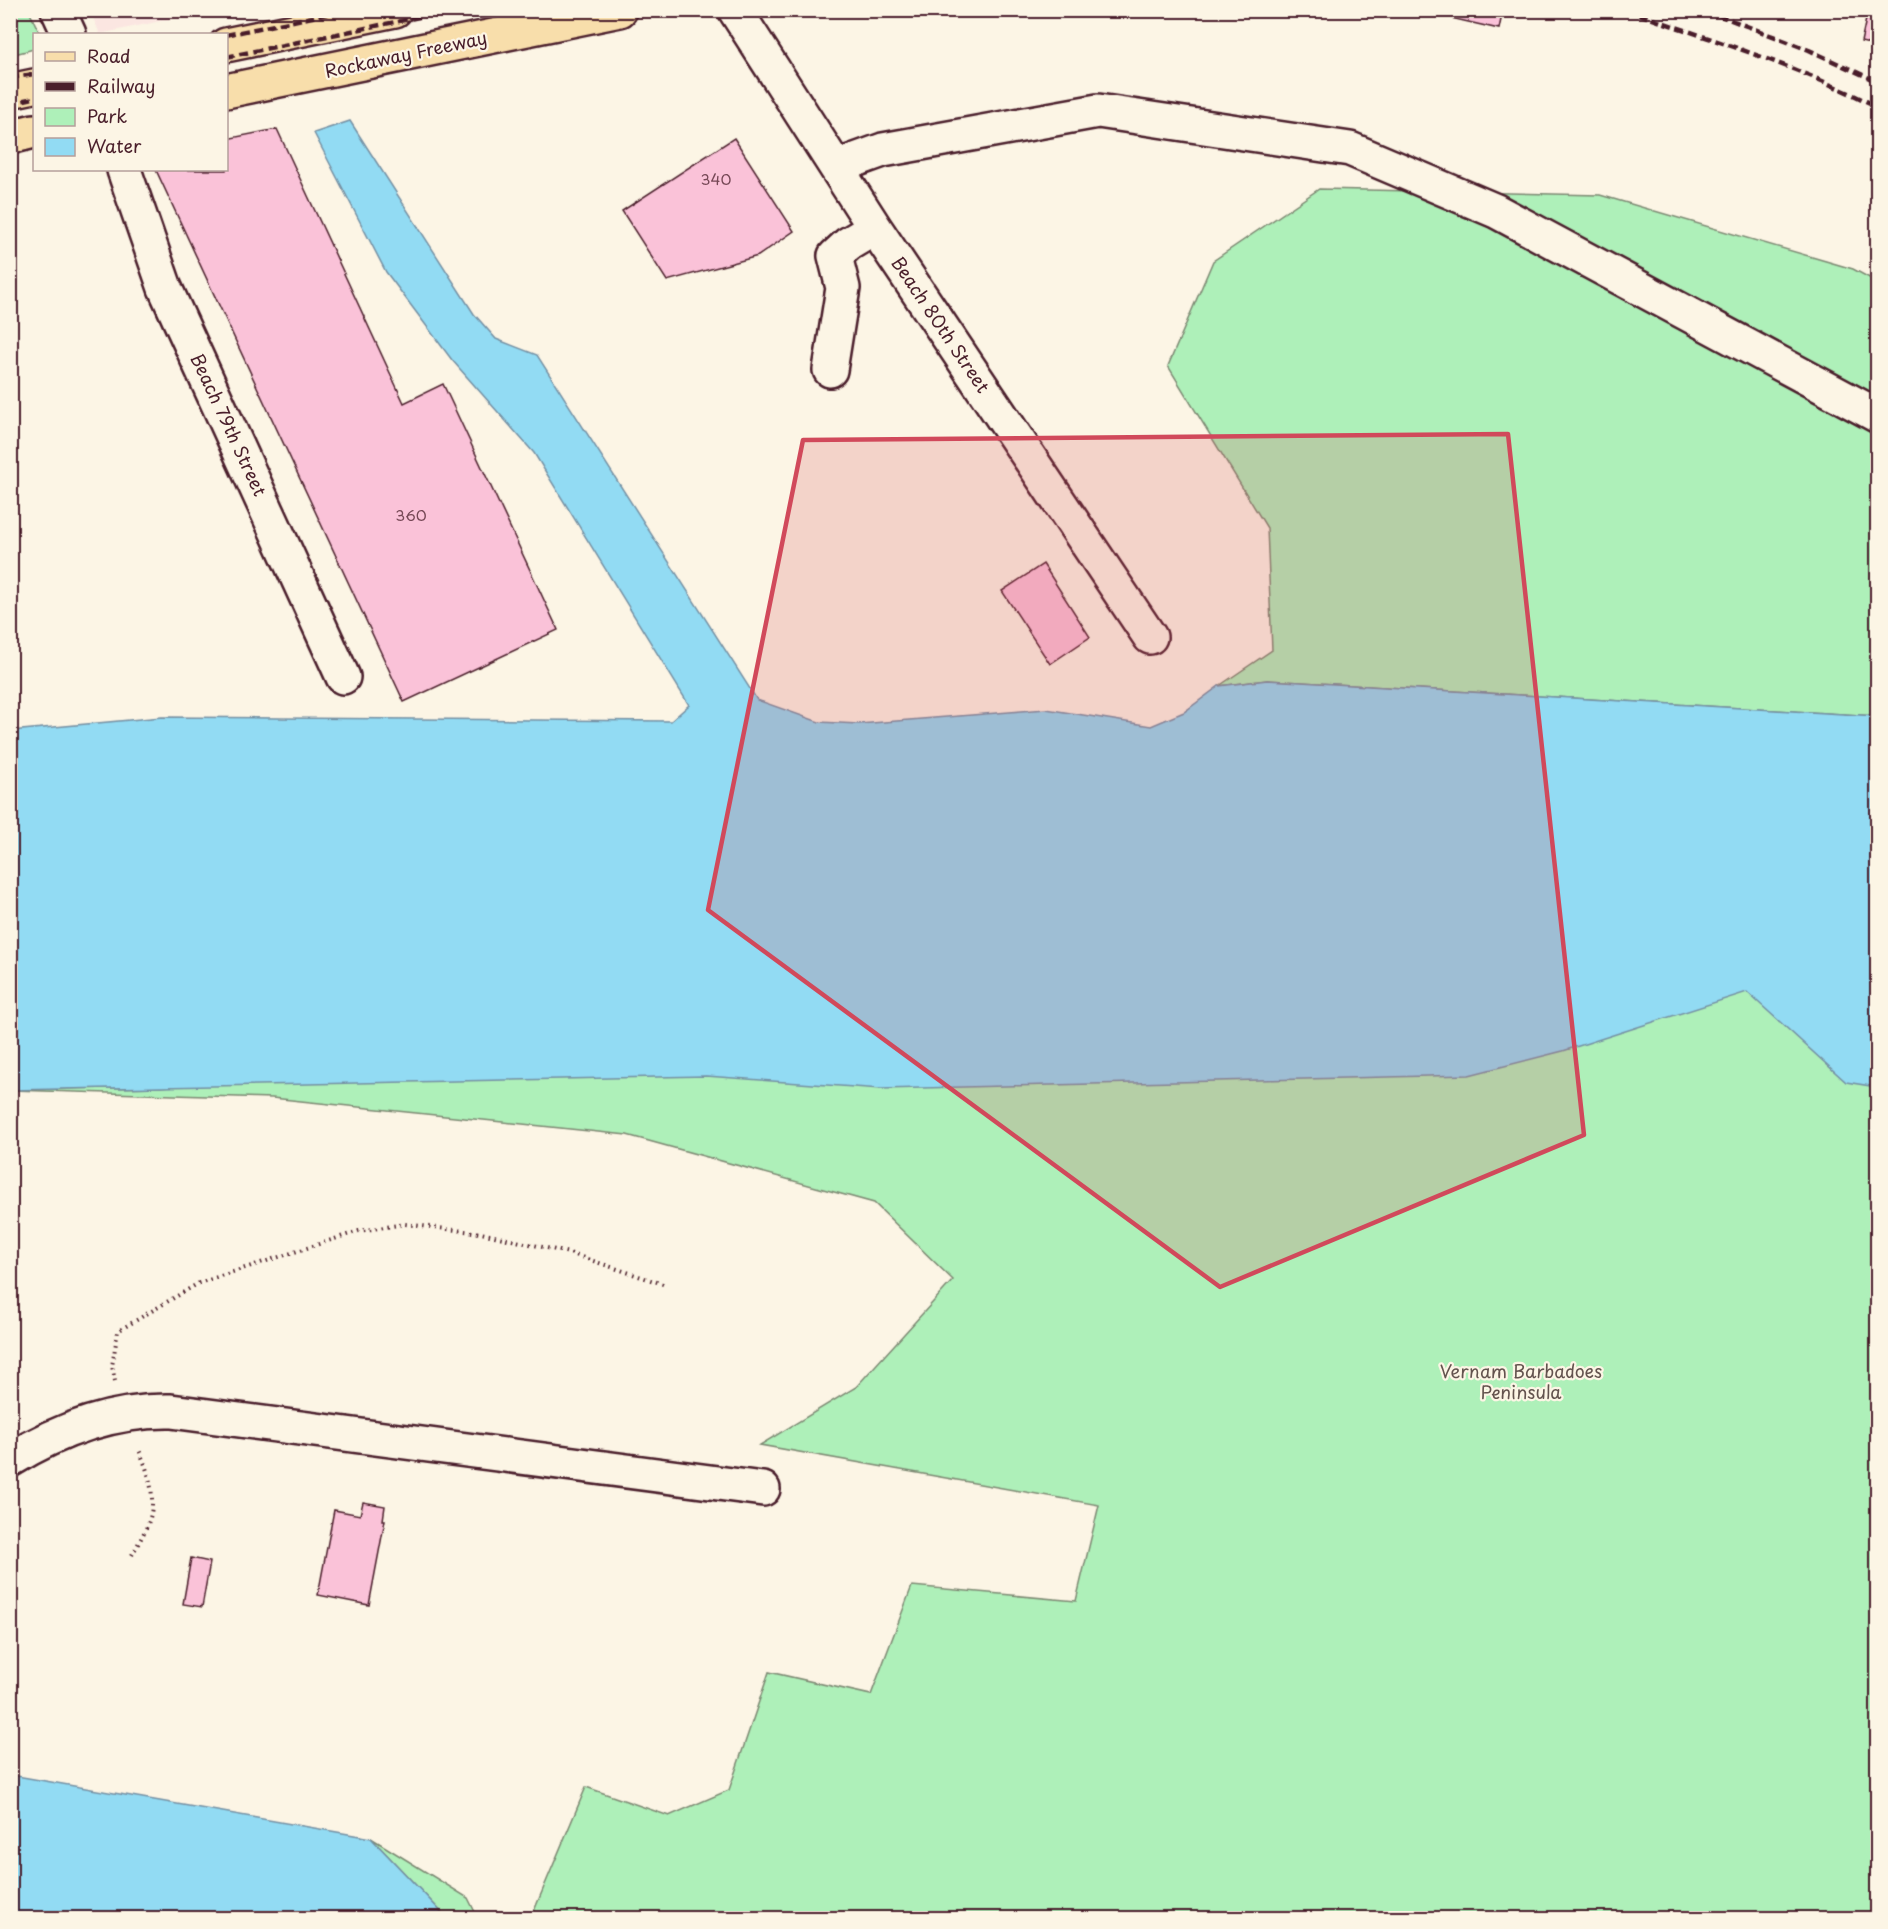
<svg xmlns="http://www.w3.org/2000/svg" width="1888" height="1929" viewBox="0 0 1888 1929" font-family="'Playpen Sans',sans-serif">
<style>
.built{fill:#fbe6e1}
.green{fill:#aef0b9;stroke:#7c8872;stroke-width:1.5}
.water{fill:#92dbf3;stroke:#7590a3;stroke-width:1.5}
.building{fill:#fac2d8;stroke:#4a1f2b;stroke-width:1.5}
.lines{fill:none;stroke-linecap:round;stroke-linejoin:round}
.minor-casing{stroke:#4a1f2b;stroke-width:38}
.major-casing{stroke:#4a1f2b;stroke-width:38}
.path{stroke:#4a1f2b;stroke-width:4;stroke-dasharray:1.5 4.5;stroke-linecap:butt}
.minor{stroke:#fcf5e5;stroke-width:33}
.major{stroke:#f8deab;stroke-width:33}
.rail{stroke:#4a1f2b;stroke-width:4.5;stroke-dasharray:9 4.5;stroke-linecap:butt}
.marked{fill:#d1495b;fill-opacity:0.2;stroke:#d1495b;stroke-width:4.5;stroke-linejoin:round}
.labels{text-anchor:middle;stroke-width:4.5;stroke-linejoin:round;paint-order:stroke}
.number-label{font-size:15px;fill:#764856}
.street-label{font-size:18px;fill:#4a1f2b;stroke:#fcf5e5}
.park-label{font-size:18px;fill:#63534e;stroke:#fcf5e5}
</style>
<rect width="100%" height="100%" fill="#fcf5e5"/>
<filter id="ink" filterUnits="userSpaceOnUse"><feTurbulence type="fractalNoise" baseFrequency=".0167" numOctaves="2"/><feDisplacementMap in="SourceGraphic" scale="12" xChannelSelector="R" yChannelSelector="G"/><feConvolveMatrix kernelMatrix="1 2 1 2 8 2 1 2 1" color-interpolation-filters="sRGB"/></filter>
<g filter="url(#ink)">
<path class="built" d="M90 11H208L100 34Z"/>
<path class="green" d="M11 10 29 11 40 34H34V49L11 55Z
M1319 189 1600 195 1853 269 1877 282V716L1267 680 1219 686 1272 650 1267 528 1168 366 1213 261Z
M1734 952 1877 1014V1918H531L586 1787 669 1816 729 1790 769 1672 871 1695 912 1586 1076 1601 1099 1505 760 1445 856 1387 953 1280 874 1203 627 1135 272 1098 11 1090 160 1087Z
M371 1838 468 1898 478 1918H447Z"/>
<path class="water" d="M350 121 474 314 496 339 537 355 757 700 819 722 859 724 1046 709 1151 726 1184 712 1219 686 1267 680 1877 716V1087L1846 1082 1747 992 1563 1051 1469 1075 881 1089 706 1076 11 1090V731L162 717 671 721 689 705 534 453 452 360 386 272 314 133Z
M11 1775 371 1838 447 1918H11Z"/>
<path class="building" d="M1429 10H1503L1499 29 1429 13Z
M1868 10H1878V46L1861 42Z
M277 129 404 403 443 384 558 630 404 702 156 170H226V139Z
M734 138 794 231 758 256 667 281 622 211Z
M1043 564 1090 637 1050 664 1002 591Z
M363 1502 385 1506 383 1520H385L369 1605 318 1595 334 1510 360 1515Z
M191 1558 210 1562 202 1607 183 1604Z"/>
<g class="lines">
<g class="minor-casing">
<path id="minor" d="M58 10 69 34
M735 10 875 228 1150 637
M836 167 883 150 1098 111 1350 149 1496 211 1878 416
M124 170 165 288 343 677
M830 370 843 288 835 256 848 244 875 228
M10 1460C60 1429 113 1410 171 1411L763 1489"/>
</g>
<g class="major-casing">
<path id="major" d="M226 45 395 10
M10 91 34 86
M226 91 620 10
M10 137 34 131"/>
</g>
<path class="path" d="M115 1381 112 1366 118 1331 199 1283 359 1231 405 1224 481 1233 569 1253 666 1285
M132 1555C138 1544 145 1532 149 1521 157 1498 148 1469 138 1448"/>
<use href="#minor" class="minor"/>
<use href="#major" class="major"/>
<path class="rail" d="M1626 10C1711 39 1797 66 1878 107
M1705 10 1809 50 1878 82
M226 35 346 10
M226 57 453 10
M10 78 34 74
M10 103 34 98"/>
</g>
</g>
<path class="marked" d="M1508 434 1584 1135 1220 1287 708 910 803 440Z"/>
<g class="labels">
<g class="number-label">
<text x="716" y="185">340</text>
<text x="411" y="521">360</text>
</g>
<g class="street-label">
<text transform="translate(406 55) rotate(-12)" y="6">Rockaway Freeway</text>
<text transform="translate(940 325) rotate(56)" y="6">Beach 80th Street</text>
<text transform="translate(228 425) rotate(65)" y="6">Beach 79th Street</text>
</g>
<g class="park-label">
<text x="1521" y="1378">Vernam Barbadoes<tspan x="1521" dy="21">Peninsula</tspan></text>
</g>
</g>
<rect width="1888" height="1929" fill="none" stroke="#fcf5e5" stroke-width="36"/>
<rect x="18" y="18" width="1852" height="1893" fill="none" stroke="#4a1f2b" stroke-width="2" filter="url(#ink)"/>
<rect x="33" y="33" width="195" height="138" fill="#fcf5e5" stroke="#b59f9b" stroke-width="1.5"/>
<rect x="45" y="52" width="30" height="9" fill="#f8deab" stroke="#b59f9b" stroke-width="1.5"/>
<text x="87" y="63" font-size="18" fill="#4a1f2b">Road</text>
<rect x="45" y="82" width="30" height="9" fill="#4a1f2b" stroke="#b59f9b" stroke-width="1.5"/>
<text x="87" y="93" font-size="18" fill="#4a1f2b">Railway</text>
<rect x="45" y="108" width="30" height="18" fill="#aef0b9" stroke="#b59f9b" stroke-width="1.5"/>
<text x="87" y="123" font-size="18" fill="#4a1f2b">Park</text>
<rect x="45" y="138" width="30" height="18" fill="#92dbf3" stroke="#b59f9b" stroke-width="1.5"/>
<text x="87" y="153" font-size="18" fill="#4a1f2b">Water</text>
</svg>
